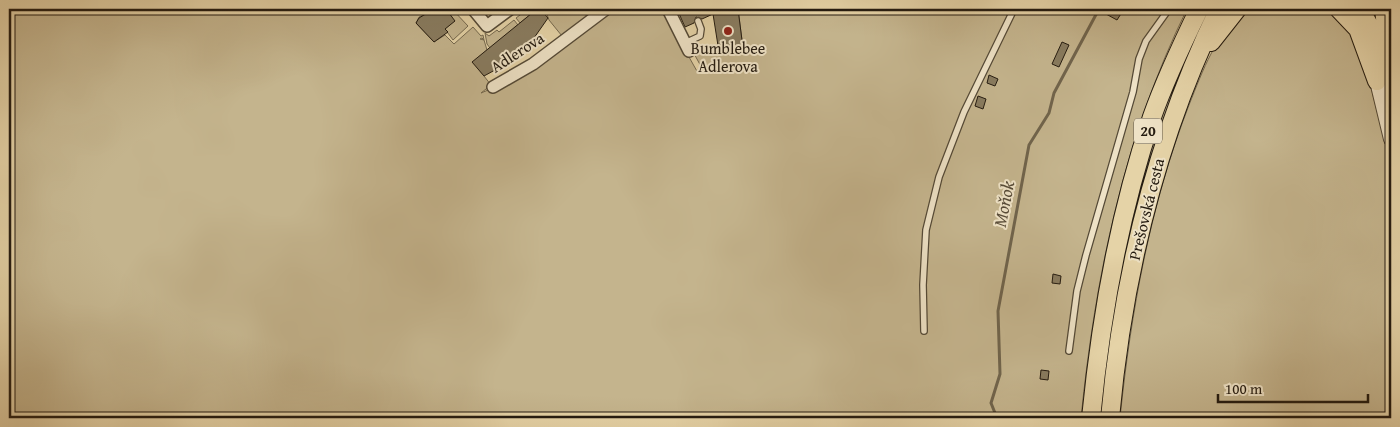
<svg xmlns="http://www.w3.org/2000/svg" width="1400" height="427" viewBox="0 0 1400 427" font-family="'Gentium Book Plus',serif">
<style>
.green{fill:#c4b48d;stroke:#74684e}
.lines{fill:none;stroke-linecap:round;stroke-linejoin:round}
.stream{stroke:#70644c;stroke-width:3}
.building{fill:#887b5f;stroke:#241b10}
.service-casing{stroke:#544936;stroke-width:8}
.minor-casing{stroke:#544936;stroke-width:14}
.tertiary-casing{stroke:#544936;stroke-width:16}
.trunk-casing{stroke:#241b10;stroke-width:20}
.service{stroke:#eee2c6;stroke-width:5.5}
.minor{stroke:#eee2c6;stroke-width:11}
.tertiary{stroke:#eee2c6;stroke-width:14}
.trunk{stroke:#e5d3a7;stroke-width:18}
.poi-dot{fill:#8f2418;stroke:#eee2c6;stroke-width:2}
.labels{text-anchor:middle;stroke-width:4;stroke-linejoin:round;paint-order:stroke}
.shield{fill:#eee2c6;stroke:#615747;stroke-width:1}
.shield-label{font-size:15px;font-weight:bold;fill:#241b10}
.poi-label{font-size:16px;fill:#241b10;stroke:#eee2c6}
.street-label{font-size:16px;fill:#241b10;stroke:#eee2c6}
.water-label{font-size:18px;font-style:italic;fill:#574b38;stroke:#eee2c6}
</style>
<rect width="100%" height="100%" fill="#e5d3a7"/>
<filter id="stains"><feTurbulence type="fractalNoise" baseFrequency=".004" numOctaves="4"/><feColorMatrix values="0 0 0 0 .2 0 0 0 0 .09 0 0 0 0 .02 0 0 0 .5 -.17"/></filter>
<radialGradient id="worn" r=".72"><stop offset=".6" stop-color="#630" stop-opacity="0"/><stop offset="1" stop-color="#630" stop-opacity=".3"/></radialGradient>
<path class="green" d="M9 9H421L426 14 419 17 416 23 434 42 445 35 454 44 473 27 481 36 483 35 484 40 482 38 480 39 484 40 487 50 473 62 491 85 481 93 531 72 612 9H662L698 73 703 70 692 50 705 52 743 48 738 9H1187C1124 137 1095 277 1081 418H9Z
M446 9H452L468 26 453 40 445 29 454 21Z
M528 9H537L520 23 516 18Z
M545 9H582L587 17 562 36 549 20Z
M1208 9H1212L1193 48 1104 418H1099C1109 306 1131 194 1171 88 1181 61 1195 35 1208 9Z
M1246 9H1331L1344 20 1361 48 1391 166V411L1379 418H1120C1131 311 1150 206 1189 105 1203 70 1216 33 1246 9Z
M514 20 518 25 490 48 487 44 485 33 489 36 497 30 499 32Z"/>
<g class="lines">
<path class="stream" d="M997 418 991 403 1000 374 998 311 1029 145 1049 113 1054 93 1099 9"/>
</g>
<path class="building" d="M434 9H446L455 21 445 29 448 32 434 42 416 23 419 18Z
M537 9H540L548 18 534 38 495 70 484 76 472 62Z
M677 9H738L743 48 719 52 713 14 702 19 696 17 694 23 685 27Z
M1110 9H1124L1117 20 1106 14Z
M1062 42 1069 45 1059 67 1052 64Z
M989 75 998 79 995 86 987 83Z
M978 96 986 99 983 109 975 106Z
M1053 274 1061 276 1060 284 1052 283Z
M1041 370 1049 371 1048 380 1040 379Z"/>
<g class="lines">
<g class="service-casing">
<path id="service" d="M685 43 700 36 701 29 698 21
M924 331 923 285 926 230 939 177 964 112 1014 9
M1069 351 1077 291 1086 255 1133 92 1139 59 1146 41 1169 9
M1388 418 1391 416"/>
</g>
<g class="minor-casing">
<path id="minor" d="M473 9 487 26 510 9
M668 9 689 51
M493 87 533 64 606 9"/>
</g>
<g class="tertiary-casing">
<path id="tertiary" d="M1377 81 1391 139"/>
</g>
<g class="trunk-casing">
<path id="trunk" d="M1339 9 1358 29 1377 81
M1360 9 1385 54 1391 73
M1384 9 1389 52
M1211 42 1237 9
M1091 418C1101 316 1119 214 1152 117 1165 80 1182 44 1199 9
M1110 418C1123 275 1156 138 1219 9"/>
</g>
<use href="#service" class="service"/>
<use href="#minor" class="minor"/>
<use href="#tertiary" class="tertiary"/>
<use href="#trunk" class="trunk"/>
</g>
<circle class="poi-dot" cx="728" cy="31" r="5"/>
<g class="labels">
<rect class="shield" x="1134" y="118.5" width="28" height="25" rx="4"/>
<g class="shield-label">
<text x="1148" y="136">20</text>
</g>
<g class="poi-label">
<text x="728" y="54">Bumblebee<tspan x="728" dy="18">Adlerova</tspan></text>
</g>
<g class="street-label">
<text transform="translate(517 52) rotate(-33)" y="6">Adlerova</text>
<text transform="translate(1146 209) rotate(-76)" y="6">Prešovská cesta</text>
</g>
<g class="water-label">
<text transform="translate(1004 204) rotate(-79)" y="6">Moňok</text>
</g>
</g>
<rect width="1400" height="427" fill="none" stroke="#e5d3a7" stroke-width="30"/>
<rect x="10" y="10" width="1380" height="407" fill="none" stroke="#241b10" stroke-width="2.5"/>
<rect x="15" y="15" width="1370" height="397" fill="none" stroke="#241b10"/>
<path d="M1218 394v8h150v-8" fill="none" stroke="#241b10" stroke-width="2.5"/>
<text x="1225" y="394" font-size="15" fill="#241b10" stroke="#eee2c6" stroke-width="4" paint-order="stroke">100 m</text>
<rect width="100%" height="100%" filter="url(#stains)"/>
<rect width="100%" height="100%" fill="url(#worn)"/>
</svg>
